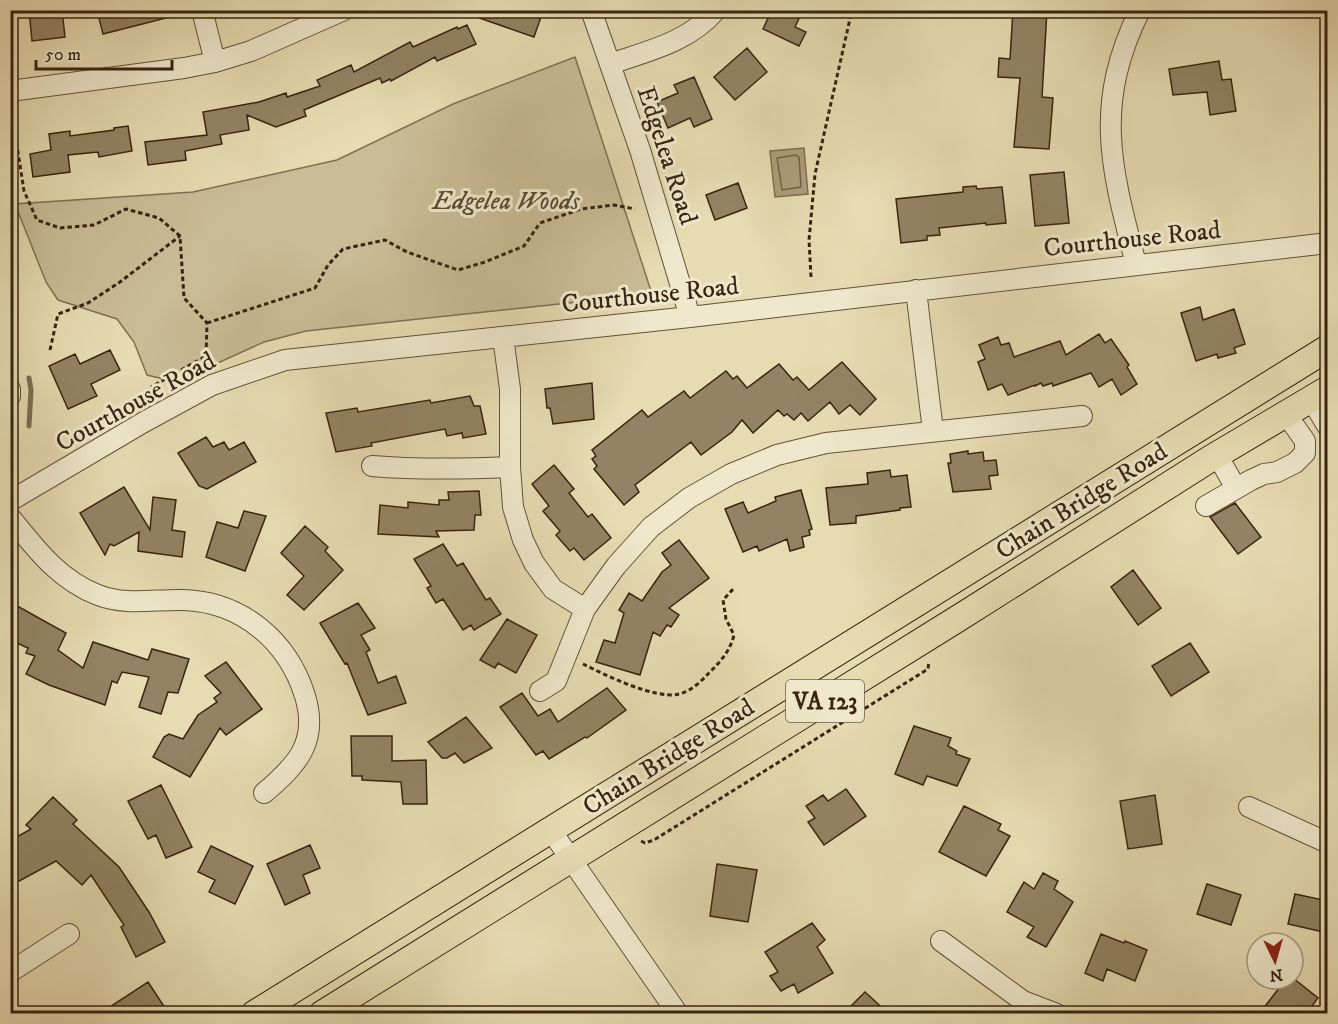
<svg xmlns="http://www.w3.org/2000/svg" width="1338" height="1024" viewBox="0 0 1338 1024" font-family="'IM FELL DW Pica',serif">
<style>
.green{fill:#c9bc96;stroke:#807054;stroke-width:1.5}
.water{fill:#ac9d7b;stroke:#7e6d51;stroke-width:1.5}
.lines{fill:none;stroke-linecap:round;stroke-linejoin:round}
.shore{stroke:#726046;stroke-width:1.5}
.stream{stroke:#7e6d51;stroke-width:5}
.building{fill:#938364;stroke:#382411;stroke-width:1.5}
.minor-casing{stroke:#645239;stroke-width:22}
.major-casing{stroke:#382411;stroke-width:28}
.path{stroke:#382411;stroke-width:3;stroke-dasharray:4.5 3;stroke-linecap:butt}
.minor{stroke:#efe8cc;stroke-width:20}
.major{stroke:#e7dbb1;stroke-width:26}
.labels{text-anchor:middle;stroke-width:6;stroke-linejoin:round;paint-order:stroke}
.shield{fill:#efe8cc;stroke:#6f5f49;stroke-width:1.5}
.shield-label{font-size:24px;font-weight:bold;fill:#382411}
.street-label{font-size:26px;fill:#382411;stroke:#efe8cc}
.park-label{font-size:26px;font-style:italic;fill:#5c4a32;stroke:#efe8cc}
</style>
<rect width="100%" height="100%" fill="#e7dbb1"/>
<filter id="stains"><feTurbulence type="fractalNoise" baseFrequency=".00333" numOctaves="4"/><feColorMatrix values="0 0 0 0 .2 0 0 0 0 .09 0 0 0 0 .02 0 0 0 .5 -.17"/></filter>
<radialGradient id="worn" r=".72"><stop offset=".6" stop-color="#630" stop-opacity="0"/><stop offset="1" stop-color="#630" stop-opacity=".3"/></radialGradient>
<path class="green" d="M575 57 652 294 306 331 264 342 176 382 147 375 134 342 117 319 58 300 46 282 15 204 193 192 337 160 453 104Z"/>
<path class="water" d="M804 148 808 194 775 197 770 151Z"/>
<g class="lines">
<path class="shore" d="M796 155 799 157 801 187 782 190 777 158Z"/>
<path class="stream" d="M29 378 31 390 29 426"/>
</g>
<path class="building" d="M29 10H62L65 37 32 41Z
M97 10H174V16L103 34Z
M465 10H531L542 14 534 37 465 13Z
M772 10H803L795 27 806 32 799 46 763 29Z
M1013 10H1047L1042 97 1053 98 1049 149 1014 147 1020 78 998 77 999 58 1010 59Z
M467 25 476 44 437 61 435 57 391 81 390 79 382 83 380 78 304 110 306 116 276 127 247 115 249 130 220 135 222 144 185 151 186 160 148 165 145 142 207 135 203 112 259 102 286 93 287 97 320 86 317 80 351 65 354 72 410 42 413 47 457 27 458 29Z
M747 48 767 72 735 100 714 77Z
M1219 61 1222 80 1231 79 1236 111 1210 115 1207 92 1173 95 1169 69Z
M694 77 712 119 694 127 690 118 668 128 657 102 678 93 674 85Z
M128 126 132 151 99 157 98 152 68 155 70 172 33 177 30 154 51 150 49 134 70 131V136L114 130V128Z
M1064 172 1069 223 1035 226 1030 175Z
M738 183 747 208 715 220 706 195Z
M976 186 977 189 1002 187 1006 223 986 225V223L939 228 940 235 927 236V240L901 243 896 199 963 192V187Z
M1200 307 1203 320 1234 309 1245 344 1234 348 1236 353 1218 358 1217 354 1196 361 1181 313Z
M1099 334 1105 343 1111 339 1129 365 1127 367 1137 384 1121 395 1112 379 1099 387 1091 373 1053 386 1052 383 1043 386 1041 383 1035 386V385L1008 395 1002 384 988 390 978 362 985 359 979 345 998 337 1001 345 1009 343 1014 357 1060 341 1066 355Z
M110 350 120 370 91 384 97 396 68 409 49 366 75 354 80 364Z
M842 362 876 399 860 415 850 405 839 414 830 402 808 421 801 413 794 420 787 414 784 416 778 410 753 433 742 420 732 432 701 455 691 442 635 485 639 492 624 505 594 469 597 466 592 459 596 456 592 450 642 410 648 417 684 391 690 398 726 371 733 379 737 376 747 388 779 364 793 380 797 377 809 390Z
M592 383 594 419 553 424 550 408H547L545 389Z
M470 396 474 406H480L486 434 463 438 462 433 447 436 445 429 371 443 372 446 336 452 326 413 357 408 358 412 430 400 431 403Z
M206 437 213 447 224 442 229 450 244 442 256 462 207 489 199 486 178 453Z
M968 451V454L983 452 984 461 996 460 998 475 989 476 991 489 953 492 948 463H951L950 454Z
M554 465 574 489 569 493 588 517 592 514 611 538 584 560 574 548 570 551 556 535 560 531 543 511 549 506 532 484Z
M890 470 891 477 907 475 911 507 900 508V510L856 516V523L830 525 826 488 868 484 867 473Z
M124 487 150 530 153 497 176 500 172 530 185 532 182 557 138 551 139 532 114 546 110 544 105 555 80 513Z
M801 490 812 529 809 530 810 535 802 537 804 547 790 551 787 539 759 551 757 546 743 552 725 509 743 502 748 513 776 501 775 497Z
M479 491 481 515H475L474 530 436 531 439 537 378 534 380 505 408 508V502L439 505V500H449L448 492Z
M1235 503 1261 537 1238 554 1210 517Z
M244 511 266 516 245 571 206 557 217 522 238 528Z
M305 526 328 547 325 551 343 570 304 610 287 595 304 576 281 553Z
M679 540 709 578 669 608 679 615 671 627 667 625 660 636 653 632 640 675 596 662 604 640 615 643 624 613 619 610 629 593 642 601 662 572 671 565 662 553Z
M443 544 457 566 463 563 486 600 490 598 501 614 474 630 471 625 463 630 443 599 436 603 427 588 431 586 414 559Z
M1133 570 1161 608 1138 625 1111 587Z
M10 602 66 633 58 650 83 668 93 642 148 660 152 649 189 659 178 693 168 692 161 714 139 707 149 677 122 672 117 683 112 681 105 705 49 685 26 674 35 656 26 653 28 648 10 640Z
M358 603 375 628 361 635 370 650 366 652 378 683 396 676 406 703 368 715 347 663 345 664 320 623Z
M507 619 537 635 516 673 498 663 495 668 480 660Z
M1190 643 1209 672 1171 696 1152 666Z
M226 662 262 709 226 735 220 728 190 777 153 757 164 737 169 734 183 739 198 715 217 702 214 698 221 693 205 676Z
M607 688 626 710 587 738 585 737 549 759 543 751 536 755 500 707 522 693 538 716 550 709 558 722Z
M466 717 492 748 464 763 455 753 447 758H442L428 742Z
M914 726 951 738 948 746 957 751 956 754 970 759 957 786 927 776 923 785 895 774Z
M351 736H392V761L426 760 427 804H403L401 782 362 780V776H352Z
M161 785 192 847 166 858 156 835 148 839 128 801Z
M846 789 866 816 824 845 808 822 815 818 806 806 823 795 828 801Z
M1155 795 1162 844 1128 849 1120 801Z
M53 797 77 820 73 824 119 867 149 912 165 942 136 957 121 927 124 925 91 875 82 885 56 861 10 886V841L31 829 26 825Z
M964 806 1001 824 998 830 1010 836 986 876 939 852Z
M310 845 320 868 303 875 310 893 285 905 267 864Z
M211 846 253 866 235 904 209 892 215 880 198 872Z
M717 864 757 870 748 922 710 916Z
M1043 873 1058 881 1054 889 1073 902 1046 947 1027 937 1034 927 1007 912 1024 882 1034 889Z
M1207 884 1241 895 1231 925 1197 914Z
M1295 894 1328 901V933L1288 924Z
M812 923 825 940 817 947 833 973 798 993 794 984 781 991 770 976 778 972 765 952Z
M1101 934 1124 943 1125 941 1147 950 1135 981 1107 969 1103 981 1085 973Z
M1293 978 1318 998 1306 1014H1259L1286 979Z
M148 982 169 1014H99Z
M865 992 889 1014H843Z"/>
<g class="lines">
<g class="minor-casing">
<path id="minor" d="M202 10 215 62
M591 10 640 150 690 317
M610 64C648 51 689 42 716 10
M10 91 184 68 215 62 251 51 344 10
M1136 264C1111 168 1093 105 1140 10
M916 290 933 431
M503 337 510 389V467L513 507 523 540 534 563 553 589 585 609
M10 389V396
M1311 399 1328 427
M1217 455 1236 488
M372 466C419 470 464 469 510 467
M10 501 144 422 212 385 285 360 690 317 1328 243
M1206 506 1251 480 1264 474 1277 472 1295 463 1305 453V441L1286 414
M10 517C36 549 59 580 98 595 126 606 155 599 184 600 242 602 288 641 305 696 319 742 297 765 264 793
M540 691 556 681 585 609 616 566 651 527 689 498 731 474 777 455 826 443 1082 416
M1249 807 1328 843
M550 829 678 1014
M941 941 1023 1001 1057 1014
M10 972 69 934"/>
</g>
<g class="major-casing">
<path id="major" d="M254 1014 1328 348
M322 1014 962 616 1210 459 1328 389"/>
</g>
<path class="path" d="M12 113 24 191 37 220 60 228 94 225 126 209 159 218 180 236 184 298 207 323 206 356 151 387
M811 277 809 240 815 174 852 10
M207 323 315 288 328 265 343 249 385 240 407 252 458 270 485 262 524 246 540 223 581 209 614 205 635 209
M50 350 58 314 88 303 120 282 180 236
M583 664C605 675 656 700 679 694 692 691 701 681 709 673 721 661 730 651 734 635L726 619 723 600 735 587
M641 841 645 843 654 840 928 669 929 661"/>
<use href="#minor" class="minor"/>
<use href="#major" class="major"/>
</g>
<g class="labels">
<rect class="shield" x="786" y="680" width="78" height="42" rx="4.5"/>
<g class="shield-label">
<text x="825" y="709">VA 123</text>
</g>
<g class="street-label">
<text transform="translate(668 155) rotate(72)" y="9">Edgelea Road</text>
<text transform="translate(1132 238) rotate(-6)" y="9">Courthouse Road</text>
<text transform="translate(650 294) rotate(-6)" y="9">Courthouse Road</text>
<text transform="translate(135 401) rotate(-29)" y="9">Courthouse Road</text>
<text transform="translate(1081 500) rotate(-32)" y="9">Chain Bridge Road</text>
<text transform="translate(668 756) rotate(-32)" y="9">Chain Bridge Road</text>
</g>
<g class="park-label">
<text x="506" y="209">Edgelea Woods</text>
</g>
</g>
<rect width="1338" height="1024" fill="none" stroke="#e7dbb1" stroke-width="36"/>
<rect x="12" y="12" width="1314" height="1000" fill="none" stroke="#382411" stroke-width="3"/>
<rect x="18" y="18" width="1302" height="988" fill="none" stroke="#382411" stroke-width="1.5"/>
<g transform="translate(1275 961) rotate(175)"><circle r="28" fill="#efe8cc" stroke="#a69a81" stroke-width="1.5"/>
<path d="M0-4.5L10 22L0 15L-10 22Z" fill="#8f2418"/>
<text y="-9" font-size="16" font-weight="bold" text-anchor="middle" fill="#382411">N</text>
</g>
<path d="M36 60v9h136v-9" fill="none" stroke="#382411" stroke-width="3"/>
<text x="45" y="60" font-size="18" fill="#382411" stroke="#efe8cc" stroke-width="4.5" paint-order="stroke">50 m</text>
<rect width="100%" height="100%" filter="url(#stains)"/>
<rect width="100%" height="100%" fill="url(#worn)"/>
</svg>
